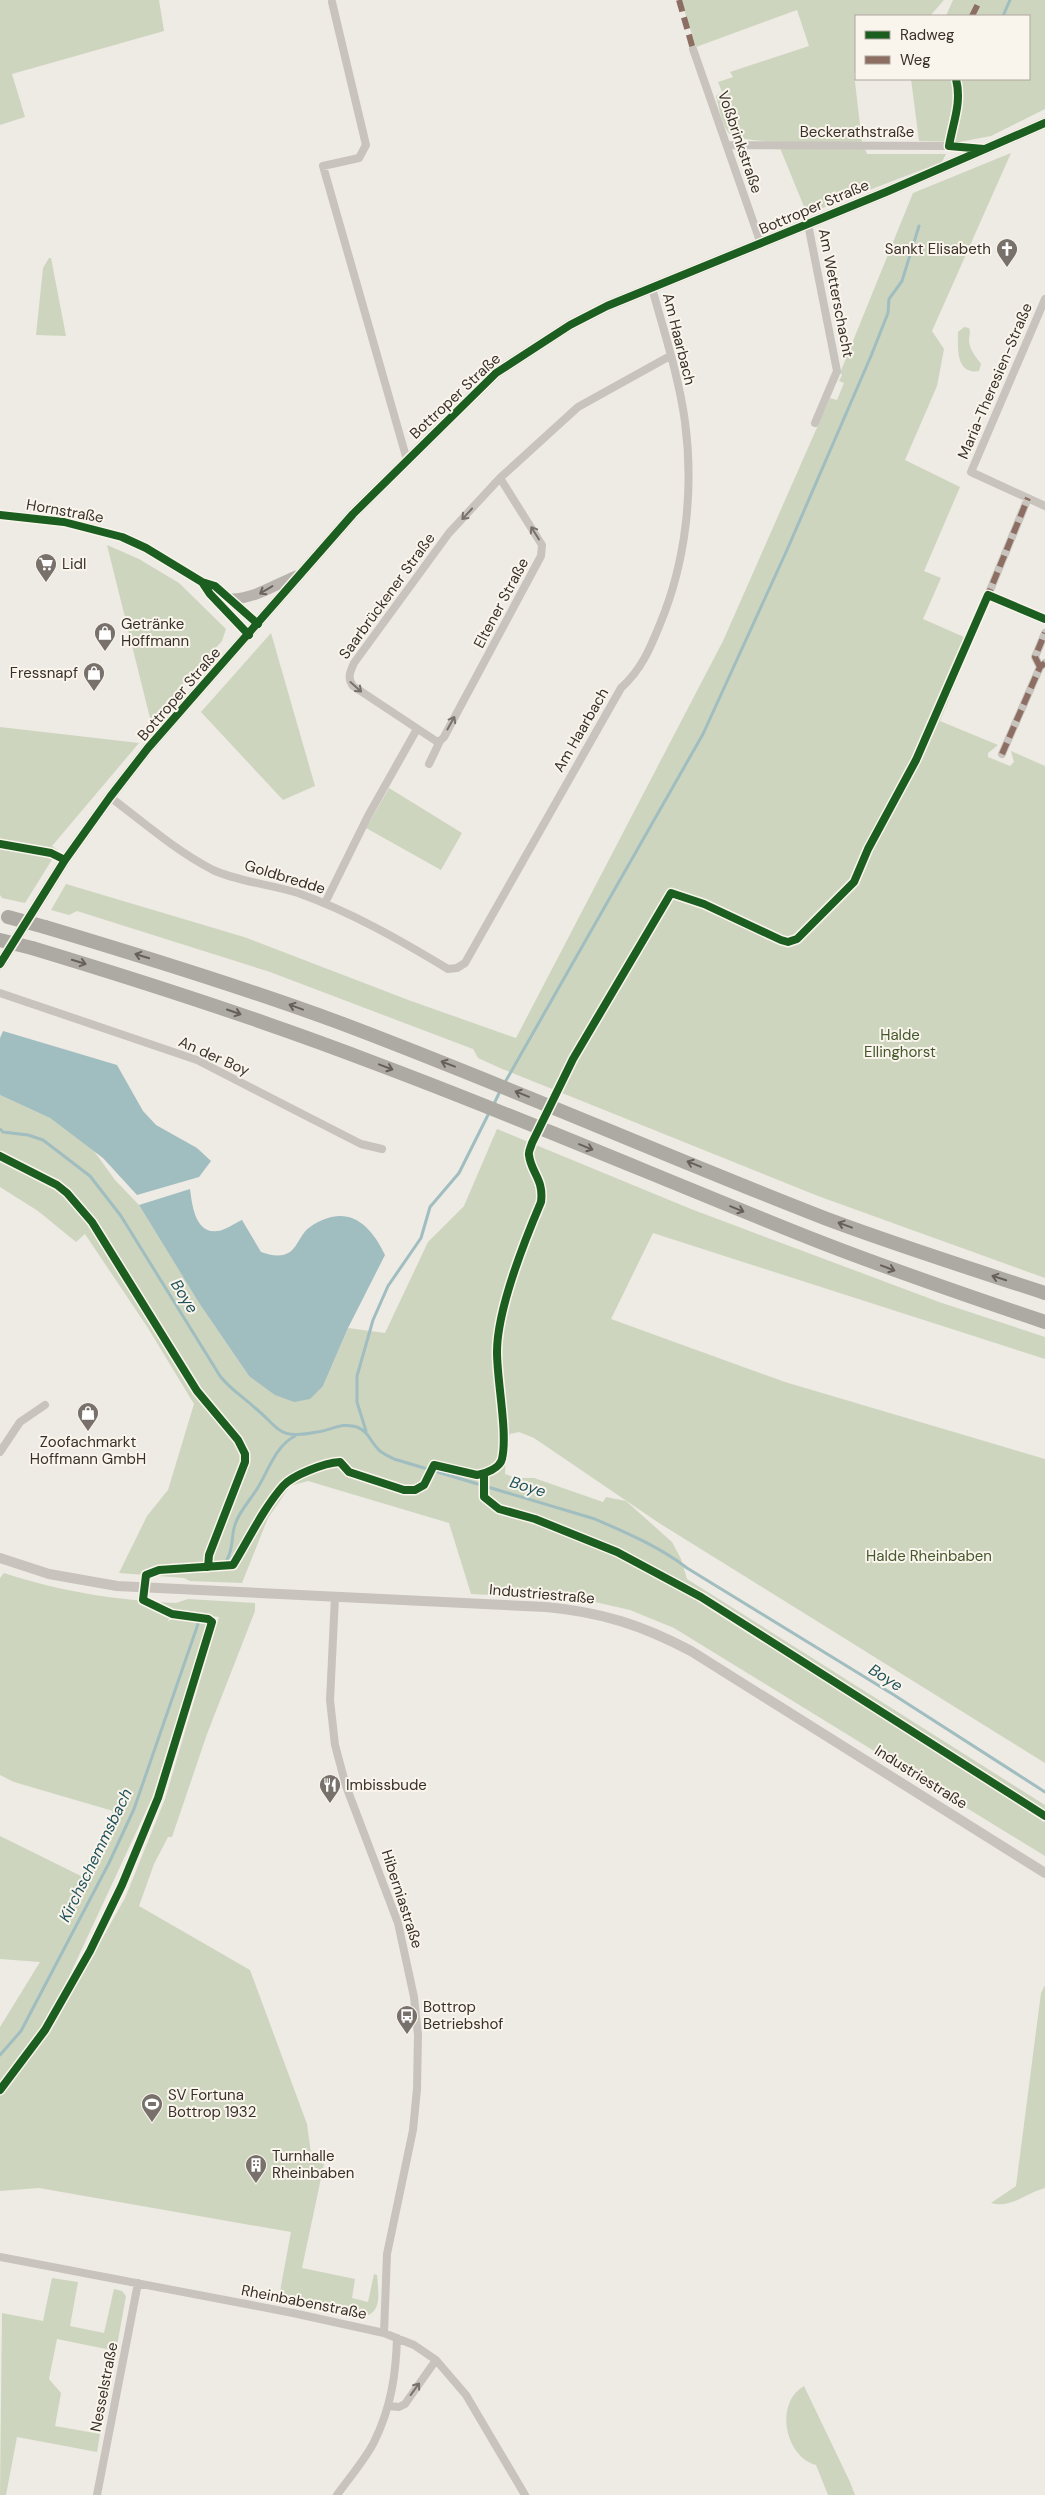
<svg xmlns="http://www.w3.org/2000/svg" width="1045" height="2495" viewBox="0 0 1045 2495" font-family="'DM Sans',sans-serif">
<style>
.green{fill:#ced5be}
.water{fill:#a0bdc0}
.lines{fill:none;stroke-linecap:round;stroke-linejoin:round}
.stream{stroke:#a0bdc0;stroke-width:3}
.minor{stroke:#c8c3bd;stroke-width:8}
.tertiary{stroke:#c8c3bd;stroke-width:10}
.secondary{stroke:#b8b3ad;stroke-width:11}
.motorway{stroke:#ada9a3;stroke-width:14}
.motorway-bridge{stroke:#ada9a3;stroke-width:14}
.quiet{stroke:#8d6e63;stroke-width:6;stroke-dasharray:12 6;stroke-linecap:butt}
.cycleway-casing{stroke:#faf5ec;stroke-width:11}
.cycleway{stroke:#1b5e20;stroke-width:8}
.oneway{stroke:#79726c}
.oneway2{stroke:#6c645e}
.oneway3{stroke:#67605a}
.labels{text-anchor:middle;stroke-width:4;stroke-linejoin:round;paint-order:stroke}
.street-label{font-size:15px;fill:#39302a;stroke:#faf5ec}
.poi-label{font-size:15px;fill:#39302a;stroke:#faf5ec;text-anchor:start}
.park-label{font-size:15px;fill:#45582d;stroke:#faf5ec}
.water-label{font-size:16px;font-style:italic;fill:#1f525b;stroke:#faf5ec}
</style>
<rect width="100%" height="100%" fill="#eeeae4"/>
<path class="green" d="M0 0H159L164 31 12 74 25 117 0 125Z
M681 0H944L930 16H856V72L854 73 862 143C841 143 744 144 731 135 722 128 719 107 716 96L722 92 718 82 733 77 730 72 809 46 797 10 696 47Z
M953 0H1045V109L991 136 959 142 919 141 911 79H1029V16H946Z
M780 148 865 149 867 154H946L942 162 807 214Z
M1011 153 932 331 944 349 937 386 905 460 960 487 924 571 941 578 923 619 973 641 940 721 998 745 988 753V757L1010 766 1014 762 1011 751 1045 766V1278L818 1196 500 1068 478 1058 473 1049 270 972 77 911 69 915 51 910 66 884 244 937 411 1001 516 1038 723 641 830 398 837 400 844 383 839 381 842 375 840 373 913 193Z
M49 258H51L66 336 36 335 43 268Z
M964 327 969 328C971 333 969 335 969 340 969 349 976 357 981 364L979 371C955 375 958 346 958 332Z
M107 545 139 559 179 583 226 629 222 641 182 685 152 726Z
M271 633 315 786 283 800 201 712Z
M0 727 139 743 52 846 58 850 25 903 2 898 0 895Z
M389 788 462 833 441 870 366 828Z
M0 1095 50 1118 94 1151 115 1180 139 1205 199 1303 249 1376 323 1386 348 1328 385 1333 428 1242 464 1206 497 1129 691 1209 939 1302 1045 1337V1359L653 1233 611 1319 785 1382 1045 1459V1763L659 1523 534 1438 519 1432 510 1434 506 1449 505 1474 516 1478H534L603 1502 606 1497 626 1501 672 1542 681 1559 687 1579 1045 1805V1856L674 1628 630 1610 573 1597 544 1593 527 1597 471 1594 449 1523 308 1481 290 1486 268 1518 242 1583 190 1581 184 1578 119 1573 147 1516 168 1490 194 1404 148 1328 85 1234 76 1242 38 1211 0 1187Z
M4 1573C61 1592 116 1600 176 1603L188 1599 255 1603V1611L207 1734 172 1837H168L154 1864 139 1906 250 1970 307 2124 312 2161 324 2164 302 2268 355 2279 352 2298 368 2302 374 2274 377 2275C379 2297 383 2320 352 2316L278 2302 291 2232 39 2188 0 2191V2096L49 2033 125 1898 165 1799 219 1617 175 1612 167 1622 175 1617 208 1621 152 1798 54 2009 34 2041 0 2086V2027L40 1962 0 1959V1836L81 1876 113 1811 14 1782 0 1775V1578Z
M1045 1985V2188C1026 2193 1010 2209 991 2203L1016 2186 1041 1993Z
M52 2278 78 2282 70 2326 104 2333 114 2289 122 2291 126 2296 116 2351 57 2339 49 2379 61 2393 55 2426 100 2434 97 2452 17 2437 6 2495H0L2 2313 43 2321Z
M804 2386 850 2482 855 2495H828L816 2465C785 2457 774 2403 804 2386Z"/>
<path class="water" d="M3 1031 117 1065 143 1111 156 1125 197 1148 211 1161 199 1177 137 1195 103 1158 50 1118 0 1095V1038Z
M190 1189C192 1204 195 1234 217 1231 224 1231 235 1223 242 1220L261 1252C270 1255 281 1258 290 1252 298 1246 301 1233 310 1227 345 1203 369 1221 385 1255L348 1328 323 1386 310 1399 294 1402 275 1395 249 1376 199 1303 139 1205Z"/>
<g class="lines">
<path class="stream" d="M1003 16 1010 0
M504 1084 703 734 787 550 871 356 888 313 889 299 902 281 919 226
M493 1106 501 1089
M0 1129 3 1132 28 1135 43 1140 90 1176 121 1216 220 1376C230 1389 242 1396 254 1407 281 1429 277 1440 317 1432 332 1430 342 1422 357 1427 369 1432 370 1441 378 1449 382 1454 389 1456 394 1459L595 1519C627 1533 660 1547 687 1568L894 1695 1045 1792
M366 1431 357 1402V1376L373 1320 388 1286 421 1238 430 1207 459 1173 490 1111
M227 1560C235 1544 230 1536 236 1522 240 1511 250 1500 257 1489 268 1472 275 1446 295 1436
M0 2055 21 2031 109 1863 134 1809 198 1624"/>
<path class="minor" d="M332 2 366 145 359 158 323 166 407 460
M693 49 761 244
M727 145 949 146 982 149
M808 224 837 371 815 423
M1045 299 971 472 1045 506
M500 478 542 545 541 556 444 737 440 741H436L353 686C347 678 350 672 354 663L449 533 500 478 578 407 670 356
M988 595 1045 619
M970 639 1028 498
M1040 667 1035 657 1045 633
M1002 754 1040 667 1045 663
M429 764 440 741
M110 797C143 822 176 851 213 870 239 882 270 884 298 893 351 912 400 940 448 969L457 968 465 963 621 688C641 670 650 649 660 624 686 562 694 489 685 422 679 377 664 332 652 288
M325 903 368 816 417 729
M0 993 197 1060 361 1144 382 1149
M0 1452 20 1422 45 1405
M335 1597 330 1700 335 1745 346 1786 398 1923 414 1997 418 2035 417 2089 413 2130 387 2254 384 2333
M0 2257 293 2313 384 2333 414 2345 436 2360 466 2395 525 2495
M389 2406 399 2407 405 2404 436 2360
M97 2495 138 2283
M337 2495C349 2478 365 2460 374 2442 391 2408 396 2374 397 2338"/>
<path class="tertiary" d="M0 515 64 522 122 537 146 548 202 582 215 586 258 624
M202 582 210 594 249 635
M0 1558 49 1574 117 1586 546 1607C601 1612 642 1625 691 1651L1045 1873"/>
<path class="secondary" d="M232 599C256 598 274 585 296 576
M0 964 65 860 110 797 148 748 353 514 496 373 570 325 607 306 886 192 1045 123"/>
<path class="motorway" d="M45 927C142 956 240 986 335 1021 501 1083 662 1155 827 1219 899 1246 972 1269 1045 1293
M32 948C148 983 263 1020 377 1064 524 1119 669 1182 815 1240 891 1270 968 1296 1045 1322"/>
<path class="motorway-bridge" d="M8 917 45 927
M0 940 32 948"/>
<path class="quiet" d="M679 0 693 49
M972 16 980 0
M986 600 1028 498
M1040 667 1035 657 1045 633
M1002 754 1040 667 1045 663"/>
<g class="cycleway-casing">
<path id="cycleway" d="M956 79C962 103 953 122 949 146L984 149
M0 515 64 522 122 537 146 548 202 582 215 586 258 624
M202 582 210 594 249 635
M0 844 51 853 65 860
M0 964 65 860 110 797 148 748 353 514 496 373 570 325 607 306 886 192 1045 123
M0 1156 57 1185 67 1193 92 1222 197 1391 238 1440 245 1454V1462L209 1555 208 1567
M484 1474V1497L499 1509 535 1519 617 1552 701 1597 1045 1816
M0 2090 45 2030 90 1951 122 1885 158 1798 212 1622 208 1619 172 1614 143 1600 146 1575 159 1570 233 1565C249 1539 263 1509 283 1486 293 1475 324 1463 340 1462L349 1472 404 1490H415L424 1485 434 1465 477 1475C485 1474 500 1468 502 1459 508 1433 497 1382 497 1352 497 1309 524 1242 541 1202 544 1179 531 1173 529 1155 528 1152 531 1147 532 1143L573 1059 671 893 704 904 781 940 788 942 797 939 854 882 868 849 916 760 988 595 1045 619"/>
</g>
<use href="#cycleway" class="cycleway"/>
</g>
<defs><path id="oneway-shaft" d="M-6 0H5M1.5-3L5.5 0L1.5 3" fill="none" stroke-width="1.6" stroke-linecap="round" stroke-linejoin="round" transform="scale(1.25)"/></defs>
<g class="oneway">
<use href="#oneway-shaft" transform="translate(467 514) rotate(133)"/>
<use href="#oneway-shaft" transform="translate(535 533) rotate(-122)"/>
<use href="#oneway-shaft" transform="translate(356 687) rotate(42)"/>
<use href="#oneway-shaft" transform="translate(451 723) rotate(-61)"/>
<use href="#oneway-shaft" transform="translate(415 2389) rotate(-54)"/>
</g>
<use class="oneway2" href="#oneway-shaft" transform="translate(266 590) rotate(149)"/>
<g class="oneway3">
<use href="#oneway-shaft" transform="translate(142 956) rotate(-163)"/>
<use href="#oneway-shaft" transform="translate(79 962) rotate(17)"/>
<use href="#oneway-shaft" transform="translate(296 1007) rotate(-160)"/>
<use href="#oneway-shaft" transform="translate(234 1012) rotate(19)"/>
<use href="#oneway-shaft" transform="translate(448 1064) rotate(-159)"/>
<use href="#oneway-shaft" transform="translate(386 1067) rotate(21)"/>
<use href="#oneway-shaft" transform="translate(522 1094) rotate(-158)"/>
<use href="#oneway-shaft" transform="translate(586 1147) rotate(22)"/>
<use href="#oneway-shaft" transform="translate(694 1164) rotate(-158)"/>
<use href="#oneway-shaft" transform="translate(737 1209) rotate(22)"/>
<use href="#oneway-shaft" transform="translate(845 1225) rotate(-160)"/>
<use href="#oneway-shaft" transform="translate(888 1268) rotate(21)"/>
<use href="#oneway-shaft" transform="translate(999 1278) rotate(-162)"/>
</g>
<defs>
<g id="church-pin" transform="scale(1.125)"><path d="M0 17L-7.5 6A9.5 9.5 0 1 1 7.5 6Z" fill="#78716b" stroke="#faf5ec"/><path d="M-1.2-6h2.4v3.5h3.3v2.4h-3.3V6h-2.4V-.1h-3.3v-2.4h3.3Z" fill="#fff"/></g>
<g id="supermarket-pin" transform="scale(1.125)"><path d="M0 17L-7.5 6A9.5 9.5 0 1 1 7.5 6Z" fill="#78716b" stroke="#faf5ec"/><path d="M-6-5.5h2.5l.6 2H6L4.5 2H-2.5L-4.4-4H-6ZM-1.5 3.2a1.3 1.3 0 1 0 .1 0ZM3 3.2a1.3 1.3 0 1 0 .1 0Z" fill="#fff"/></g>
<g id="shop-pin" transform="scale(1.125)"><path d="M0 17L-7.5 6A9.5 9.5 0 1 1 7.5 6Z" fill="#78716b" stroke="#faf5ec"/><path d="M-5-2.5h2.3a2.7 3.5 0 0 1 5.4 0H5L5.5 6h-11ZM-1.5-2.5h3a1.5 2.3 0 0 0-3 0Z" fill="#fff"/></g>
<g id="restaurant-pin" transform="scale(1.125)"><path d="M0 17L-7.5 6A9.5 9.5 0 1 1 7.5 6Z" fill="#78716b" stroke="#faf5ec"/><path d="M-5-6h1v4h1v-4h1v4h1v-4h1v5L-1.5 .5V6h-2V.5L-5-1ZM5-6V6H3V1.5H1.5Q1.5-4 5-6Z" fill="#fff"/></g>
<g id="bus-pin" transform="scale(1.125)"><path d="M0 17L-7.5 6A9.5 9.5 0 1 1 7.5 6Z" fill="#78716b" stroke="#faf5ec"/><path d="M-5-6H5V4H4V6H2V4H-2V6H-4V4H-5ZM-3.5-4V0h7V-4ZM-3.5 1.2v1.5H-2V1.2ZM2 1.2v1.5H3.5V1.2Z" fill="#fff"/></g>
<g id="stadium-pin" transform="scale(1.125)"><path d="M0 17L-7.5 6A9.5 9.5 0 1 1 7.5 6Z" fill="#78716b" stroke="#faf5ec"/><path d="M0-5a6.5 5 0 1 0 0 10a6.5 5 0 1 0 0-10ZM-3.5-1.8h7v3.6h-7Z" fill="#fff"/></g>
<g id="building-pin" transform="scale(1.125)"><path d="M0 17L-7.5 6A9.5 9.5 0 1 1 7.5 6Z" fill="#78716b" stroke="#faf5ec"/><path d="M-4-6H4V6H1V3H-1V6H-4ZM-2.5-4.3h1.7v1.8h-1.7ZM.8-4.3h1.7v1.8H.8ZM-2.5-1h1.7V.8h-1.7ZM.8-1h1.7V.8H.8Z" fill="#fff"/></g>
</defs>
<g fill-rule="evenodd">
<use href="#church-pin" x="1007" y="249"/>
<use href="#supermarket-pin" x="46" y="564"/>
<use href="#shop-pin" x="105" y="633"/>
<use href="#shop-pin" x="94" y="673"/>
<use href="#shop-pin" x="88" y="1413"/>
<use href="#restaurant-pin" x="330" y="1785"/>
<use href="#bus-pin" x="407" y="2016"/>
<use href="#stadium-pin" x="152" y="2104"/>
<use href="#building-pin" x="256" y="2165"/>
</g>
<g class="labels">
<g class="street-label">
<text x="857" y="137">Beckerathstraße</text>
<text transform="translate(740 142) rotate(71)" y="5">Voßbrinkstraße</text>
<text transform="translate(814 207) rotate(-23)" y="5">Bottroper Straße</text>
<text transform="translate(836 293) rotate(79)" y="5">Am Wetterschacht</text>
<text transform="translate(679 339) rotate(76)" y="5">Am Haarbach</text>
<text transform="translate(995 381) rotate(-67)" y="5">Maria-Theresien-Straße</text>
<text transform="translate(455 396) rotate(-43)" y="5">Bottroper Straße</text>
<text transform="translate(65 511) rotate(10)" y="5">Hornstraße</text>
<text transform="translate(387 596) rotate(-54)" y="5">Saarbrückener Straße</text>
<text transform="translate(501 603) rotate(-62)" y="5">Eltener Straße</text>
<text transform="translate(179 694) rotate(-49)" y="5">Bottroper Straße</text>
<text transform="translate(581 730) rotate(-60)" y="5">Am Haarbach</text>
<text transform="translate(285 877) rotate(17)" y="5">Goldbredde</text>
<text transform="translate(214 1056) rotate(24)" y="5">An der Boy</text>
<text transform="translate(542 1594) rotate(5)" y="5">Industriestraße</text>
<text transform="translate(921 1777) rotate(32)" y="5">Industriestraße</text>
<text transform="translate(402 1899) rotate(72)" y="5">Hiberniastraße</text>
<text transform="translate(304 2302) rotate(11)" y="5">Rheinbabenstraße</text>
<text transform="translate(104 2387) rotate(-79)" y="5">Nesselstraße</text>
</g>
<g class="poi-label">
<text x="991" y="254" text-anchor="end">Sankt Elisabeth</text>
<text x="62" y="569">Lidl</text>
<text x="121" y="629">Getränke<tspan x="121" dy="17">Hoffmann</tspan></text>
<text x="78" y="678" text-anchor="end">Fressnapf</text>
<text x="88" y="1447" text-anchor="middle">Zoofachmarkt<tspan x="88" dy="17">Hoffmann GmbH</tspan></text>
<text x="346" y="1790">Imbissbude</text>
<text x="423" y="2012">Bottrop<tspan x="423" dy="17">Betriebshof</tspan></text>
<text x="168" y="2100">SV Fortuna<tspan x="168" dy="17">Bottrop 1932</tspan></text>
<text x="272" y="2161">Turnhalle<tspan x="272" dy="17">Rheinbaben</tspan></text>
</g>
<g class="park-label">
<text x="900" y="1040">Halde<tspan x="900" dy="17">Ellinghorst</tspan></text>
<text x="929" y="1561">Halde Rheinbaben</text>
</g>
<g class="water-label">
<text transform="translate(185 1296) rotate(58)" y="6">Boye</text>
<text transform="translate(528 1486) rotate(17)" y="6">Boye</text>
<text transform="translate(886 1677) rotate(32)" y="6">Boye</text>
<text transform="translate(95 1855) rotate(-64)" y="6">Kirchschemmsbach</text>
</g>
</g>
<rect x="855" y="15" width="175" height="65" fill="#faf5ec" stroke="#ada69e"/>
<rect x="865" y="31" width="25" height="8" fill="#1b5e20" stroke="#ada69e"/>
<text x="900" y="40" font-size="15" fill="#39302a">Radweg</text>
<rect x="865" y="56" width="25" height="8" fill="#8d6e63" stroke="#ada69e"/>
<text x="900" y="65" font-size="15" fill="#39302a">Weg</text>
</svg>
